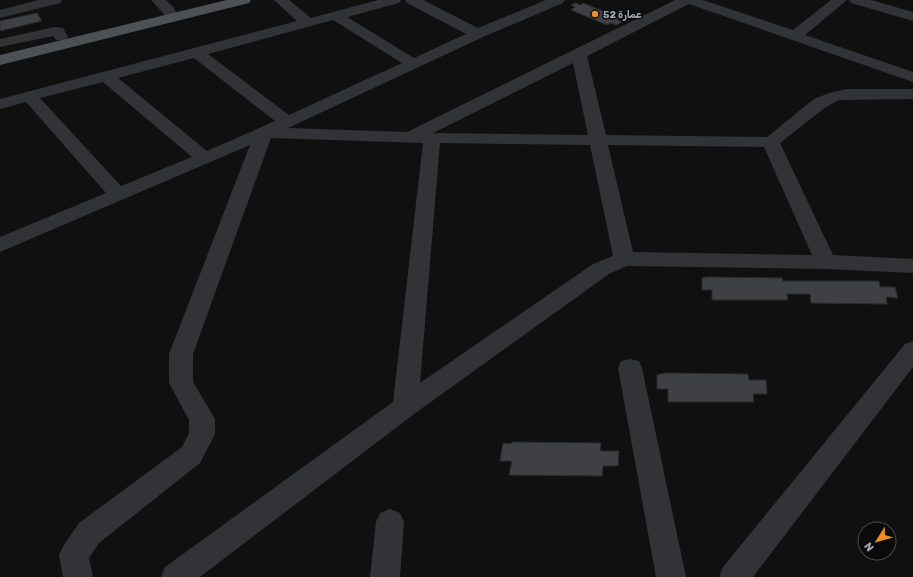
<svg xmlns="http://www.w3.org/2000/svg" width="913" height="577" viewBox="0 0 913 577" font-family="Rubik,'Noto Sans Arabic',sans-serif">
<style>
.building{fill:#3f4044;stroke:#2a2b2d}
.lines{fill:none;stroke-linecap:round;stroke-linejoin:round}
.minor{fill:#313336;fill-rule:evenodd}
.major{fill:#4d5055;fill-rule:evenodd}
.poi-dot{fill:#ef8c2a;stroke:#0b0b0c;stroke-width:1.5}
.labels{text-anchor:middle;stroke-width:3;stroke-linejoin:round;paint-order:stroke}
.far-poi-label{font-size:10px;font-weight:bold;fill:#a1a9b2;stroke:#0b0b0c;text-anchor:start}
</style>
<rect width="100%" height="100%" fill="#101011"/>
<path class="building" d="M575 3 581 5 583 3 620 18 617 20 622 22 617 25 611 23 607 25 571 10 575 7 571 5Z
M37 13 42 21 0 31V21Z
M708 277 782 278 783 281H879L880 287H895L898 298 886 297 887 304 811 303 810 294H787L788 300H712V290H702V278Z
M665 373 748 374 749 380H766L767 394H753L754 402H668V389H657V375Z
M512 442 601 443 600 451H619L618 466H603L602 476 509 475 512 461H500L503 443 511 444Z"/>
<g class="lines">
<path class="minor" d="M39 0H62L60 3 0 18V10Z
M151 0H166L174 8 179 18 177 21H167L163 13Z
M274 0H289L311 18 378 0H401L399 3 347 17 414 58 466 34 407 3 405 0H423L478 28 546 0H565L563 3 483 37 288 128 407 132 675 0H703L793 30 831 0H847L805 35 913 72V82L689 4 587 56 606 135 767 137 814 99 829 93 847 89H913V99L839 100 826 107 780 143 833 255 913 259V273L826 269 627 266 609 274 414 414 200 577H161L165 567 393 402 423 143 271 138 193 354V382L215 419V434L211 442 200 463 99 543 89 558 93 577H63L59 555 64 545 79 523 182 447 189 433V420L169 383V354L250 145 0 252V237L106 193 26 102 0 109V99L297 21ZM333 20 402 63 289 115 208 54ZM194 58 275 121 207 151 118 78ZM573 63 588 135 433 133ZM103 82 192 157 121 186 40 98ZM440 143 590 145 613 256 593 264 420 383ZM608 145 764 147 812 255 633 252Z
M849 0H871L913 12V21L851 3Z
M55 27 63 28 68 37 66 40H56L53 36 0 47V39Z
M913 341V367L753 577H719L723 567 905 344Z
M630 359 639 361 642 368 686 577H656L618 368 621 361Z
M390 509 400 513 404 522 400 577H370L376 522 380 513Z"/>
<path class="major" d="M227 0H251L249 3 0 65V55Z"/>
</g>
<circle class="poi-dot" cx="595" cy="14" r="4"/>
<g class="labels">
<g class="far-poi-label">
<text x="603" y="18">عمارة 52</text>
</g>
</g>
<g transform="translate(877 541) rotate(233)"><circle r="19" fill="#0b0b0c" stroke="#474a4e"/>
<path d="M0-3L7 15L0 10L-7 15Z" fill="#ef8c2a"/>
<text y="-6" font-size="11" font-weight="bold" text-anchor="middle" fill="#a1a9b2">N</text>
</g>
</svg>
